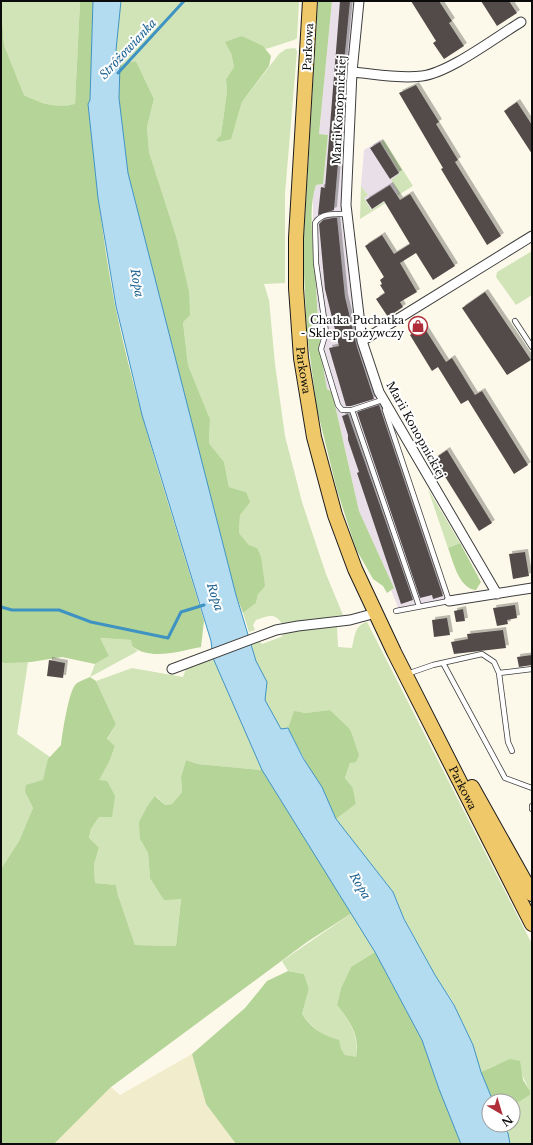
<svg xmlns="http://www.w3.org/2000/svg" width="533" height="1145" viewBox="0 0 533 1145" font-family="'Libre Baskerville',serif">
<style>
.industrial{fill:#e8dfe9}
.farmland{fill:#f1eccc}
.green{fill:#d0e4b7}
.forest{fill:#b5d497}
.water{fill:#b3dcf1;stroke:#3f93c2}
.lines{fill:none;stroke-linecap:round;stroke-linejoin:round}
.stream{stroke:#3f93c2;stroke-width:3}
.building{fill:#524c48;filter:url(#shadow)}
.lane-casing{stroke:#3e3e3e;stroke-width:6}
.street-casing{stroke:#3e3e3e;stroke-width:11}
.primary-casing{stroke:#1c1c1c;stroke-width:16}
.lane{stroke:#fff;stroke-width:4.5}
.street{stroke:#fff;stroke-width:9}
.primary{stroke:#eec869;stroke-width:14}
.labels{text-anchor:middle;stroke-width:4;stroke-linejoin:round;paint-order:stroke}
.street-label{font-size:11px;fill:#0b0b0b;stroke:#fff}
.poi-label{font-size:11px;fill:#0b0b0b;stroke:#fff;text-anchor:end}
.water-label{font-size:12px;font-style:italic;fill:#1f6492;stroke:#fff}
</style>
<defs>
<filter id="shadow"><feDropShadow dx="3" dy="-3" stdDeviation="0" flood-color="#0004"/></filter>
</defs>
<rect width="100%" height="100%" fill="#fdf9ea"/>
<path class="industrial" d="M332 1H356L341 211 352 303 451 600 399 610 391 590 394 588 359 511 332 392 327 389 321 361 313 242V195L316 185 323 184 328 135 319 134Z
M380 140 400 173 399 193 371 210 364 198 368 195 361 186 364 150Z"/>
<path class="farmland" d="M192 1054 206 1104 236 1144H54L111 1087 120 1095Z"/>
<path class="green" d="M1 1H80L75 105C57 108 41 104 24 95L4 45Z
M121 1H299L297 38 294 40 266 49 242 36 231 53 234 67 226 79 227 91 221 135 216 140 236 122 242 102 279 54 286 49 295 48 297 51 285 194V283L264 284 269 300 275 364 285 436 302 502 326 574 343 615 282 624C275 612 268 616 256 620L253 625 255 630 249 632 243 613 256 603 258 594 249 545 239 533 240 515 246 492 229 487 224 462 209 443 210 419 188 365 183 322 176 236 149 152 147 127 154 99 136 61 120 64 116 49Z
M384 140 413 186 360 219 361 186 368 195 364 198 371 210 399 193 391 180 400 173 381 142Z
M532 251V295L516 305 496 277 497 272Z
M428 489 460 543 448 548Z
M367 622 532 944V1144H510L508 1133 502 1125H513V1115L516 1110 514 1105 530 1095C530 1087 523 1081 522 1073L496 1065 481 1072 473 1045 453 1002 435 975 404 918 393 892 336 819 356 804 353 788 345 778 355 749 350 729 330 710 305 713 294 712 288 728 281 729 265 700 267 682 256 661 251 643 259 641 262 644 281 637 285 632 337 627 338 647 352 648C355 636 354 626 367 622Z
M99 638 131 640 132 646 138 651 90 677 95 664 109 656Z
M213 658 262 770 196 764 186 760 181 777 182 792 172 804 165 805 156 796 140 839 148 853 150 878 181 898 176 946 135 945 118 895 116 885 95 883 94 865 99 849 89 839 91 829 99 817 98 780 110 760 115 746 107 740 116 724 96 681 132 668 183 677 186 669Z
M1 661 28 662 17 734 50 757 43 781 25 792 33 808 19 841 1 869Z
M352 913 375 952 351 967 341 988 337 1005C350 1021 359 1036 356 1058L345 1055C334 1039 314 1032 302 1014L309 989 304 974 288 971 282 961Z"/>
<path class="forest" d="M80 1H93L90 100 88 104C95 172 102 239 115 305 137 412 173 516 204 621L201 647C180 651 150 661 132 646L131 640 100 638 109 656 95 664 62 657 31 662 4 663 1 661V3L4 45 24 95C40 103 57 109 75 104Z
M318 1H332L319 134 328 135 323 184 316 185C308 208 313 242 315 267 317 308 319 348 327 389L332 392 359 511 394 588 387 593 383 586 373 579 356 549 337 490 317 409 307 334 304 274V236Z
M242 36 263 46 271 56 269 66 242 102 231 139 219 142 216 140 221 135 227 91 226 79 234 67 231 53 225 42Z
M136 61 154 99 147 127 149 152 176 236 189 292 190 315 183 322 188 365 210 419 209 443 224 462 229 487 246 492 250 502 240 515 239 533 249 545 257 548 261 557 265 586 258 594 256 603 243 613 236 595 128 173 119 98 120 64Z
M460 543 481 582 476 590C459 589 453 561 448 548Z
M90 677 96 681 116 724 107 739 115 746 110 760 99 780 107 781 115 796 112 817H99L91 829 89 838 99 848 94 865 95 883 116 885 118 895 135 945 176 946 181 899 164 900 150 878 148 853 140 839 139 822 148 805 155 796 165 805 172 804 182 792 181 777 186 760 197 764 262 770 352 913 307 942 111 1087 54 1144H1V869L19 841 33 808 25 792 26 785 43 780 48 759 61 745C62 735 69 689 76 684 79 681 86 679 90 677Z
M330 710 350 729 359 755 356 762 350 763 345 778 353 788 356 804 336 819C322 788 303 759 288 728L294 711 305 713Z
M375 952 422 1040 439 1089 461 1144H236L206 1104 192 1054 245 1008 267 981 288 971 304 974 309 989 302 1014C312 1029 322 1035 339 1040L341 1049 345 1055 356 1057C360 1036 350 1021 337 1005L341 988 351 967Z
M510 1059 520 1061 523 1080 530 1091V1095L514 1105 516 1110 513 1115V1101H493L481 1072Z"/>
<path class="water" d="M93 1H121L116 50 120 64 119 98 128 173 236 595 256 661 267 682 265 700 281 729 288 728 303 758 322 787 336 819 393 892 404 919 435 975 454 1005 473 1045 481 1072 493 1101H489V1125H502L508 1133 510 1144H461L439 1089 422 1040 375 952 262 770 213 658 211 641 142 415 116 306 98 198 88 104 90 100Z"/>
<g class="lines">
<path class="stream" d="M118 73 184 1
M1 607 12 610H59L91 622 168 638 181 612 204 605"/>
</g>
<path class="building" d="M340 1H350L340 104H343L334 210 318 215 321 187 325 188Z
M411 1H439L452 21 449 23 464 46 444 59 433 43 436 41Z
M481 1H509L517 13 497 26Z
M416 85 439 122 436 124 458 160 455 162 501 236 487 245 441 169 443 168 399 93Z
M517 102 532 125V154L504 111Z
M380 142 399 173 390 179 370 148Z
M390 185 400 200 410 194 455 266 433 280 416 253 400 263 417 292 400 302 403 307 388 317 376 299 385 293 380 285 382 284 380 280 384 277 365 246 382 235 394 254 410 244 384 201 372 209 366 200Z
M333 218H337L345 297 357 347 374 399 351 406H346L329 348 339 346 325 289 319 224 323 220Z
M485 292 531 360 507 375 462 308Z
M420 321 446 362 452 358 475 395 482 391 528 465 514 474 468 400 461 404 438 367 432 371 410 335 416 331 413 326Z
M379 405 443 596 433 599 432 595 420 598 357 412Z
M348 414 413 600 401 604 357 473 359 472 348 440V435L342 416Z
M447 450 492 523 479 531 434 459Z
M525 552 529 576 513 579 509 554Z
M515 605 517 618 507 620 508 624 497 626 493 608Z
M463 609 465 621 456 622 454 611Z
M447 618 450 635 434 637 432 620Z
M503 630 506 648 454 654 451 642 468 639 467 634Z
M532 655V665L519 667 517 657Z
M49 660 65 663 63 678 47 676Z"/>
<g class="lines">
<g class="lane-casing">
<path id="lane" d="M347 214C336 214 322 212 315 223L316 263 326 332 321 349 338 405 342 410H352L382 400
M515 321 532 347
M352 410 419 606
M385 410 449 601 396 611
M443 663 505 778 532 788
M499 673 532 669
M407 674 433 665 482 654 494 662 499 673 508 742 512 751
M532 806V809"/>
</g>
<g class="street-casing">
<path id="street" d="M359 1 352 72 346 205 362 341 379 392 497 594
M352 72C375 74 400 79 422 76 449 73 496 37 521 22
M362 341 532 236
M449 601 532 588
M172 669 276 630 298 626 350 620 376 613"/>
</g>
<g class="primary-casing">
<g id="primary">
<path id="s1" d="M310 1 296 238V288L301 358 314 437 335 515 355 569 394 652 532 924"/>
<path d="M472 787 532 894"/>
</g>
</g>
<use href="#lane" class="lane"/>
<use href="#street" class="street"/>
<use href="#primary" class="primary"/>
</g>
<defs>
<g id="shop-ring" transform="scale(1)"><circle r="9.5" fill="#fff" stroke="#af2e39" stroke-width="1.5"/><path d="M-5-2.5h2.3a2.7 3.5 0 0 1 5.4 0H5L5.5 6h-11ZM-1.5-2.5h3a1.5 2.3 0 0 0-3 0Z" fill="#af2e39"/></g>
</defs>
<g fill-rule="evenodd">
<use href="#shop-ring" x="418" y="326"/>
</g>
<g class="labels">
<g class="street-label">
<text transform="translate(308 47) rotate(-87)" y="4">Parkowa</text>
<text transform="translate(339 110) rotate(-87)" y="4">Marii Konopnickiej</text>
<text dy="4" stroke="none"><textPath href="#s1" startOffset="370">Parkowa</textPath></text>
<text transform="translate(416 430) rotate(61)" y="4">Marii Konopnickiej</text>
<text dy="4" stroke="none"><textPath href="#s1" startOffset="820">Parkowa</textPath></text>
</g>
<g class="poi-label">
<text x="404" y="324">Chatka Puchatka<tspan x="404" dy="13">- Sklep spożywczy</tspan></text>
</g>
<g class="water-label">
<text transform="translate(128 49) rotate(-47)" y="4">Stróżowianka</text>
<text transform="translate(137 283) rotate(80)" y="4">Ropa</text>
<text transform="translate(215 597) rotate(72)" y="4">Ropa</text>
<text transform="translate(360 886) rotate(59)" y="4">Ropa</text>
</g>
</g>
<rect width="533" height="1145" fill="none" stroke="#0b0b0b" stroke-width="4"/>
<g transform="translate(501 1113) rotate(142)"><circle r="19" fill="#ffffff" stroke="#9d9d9d"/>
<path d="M0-3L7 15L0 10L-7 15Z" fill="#af2e39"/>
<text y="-6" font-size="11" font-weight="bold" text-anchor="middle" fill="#0b0b0b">N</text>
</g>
</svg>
